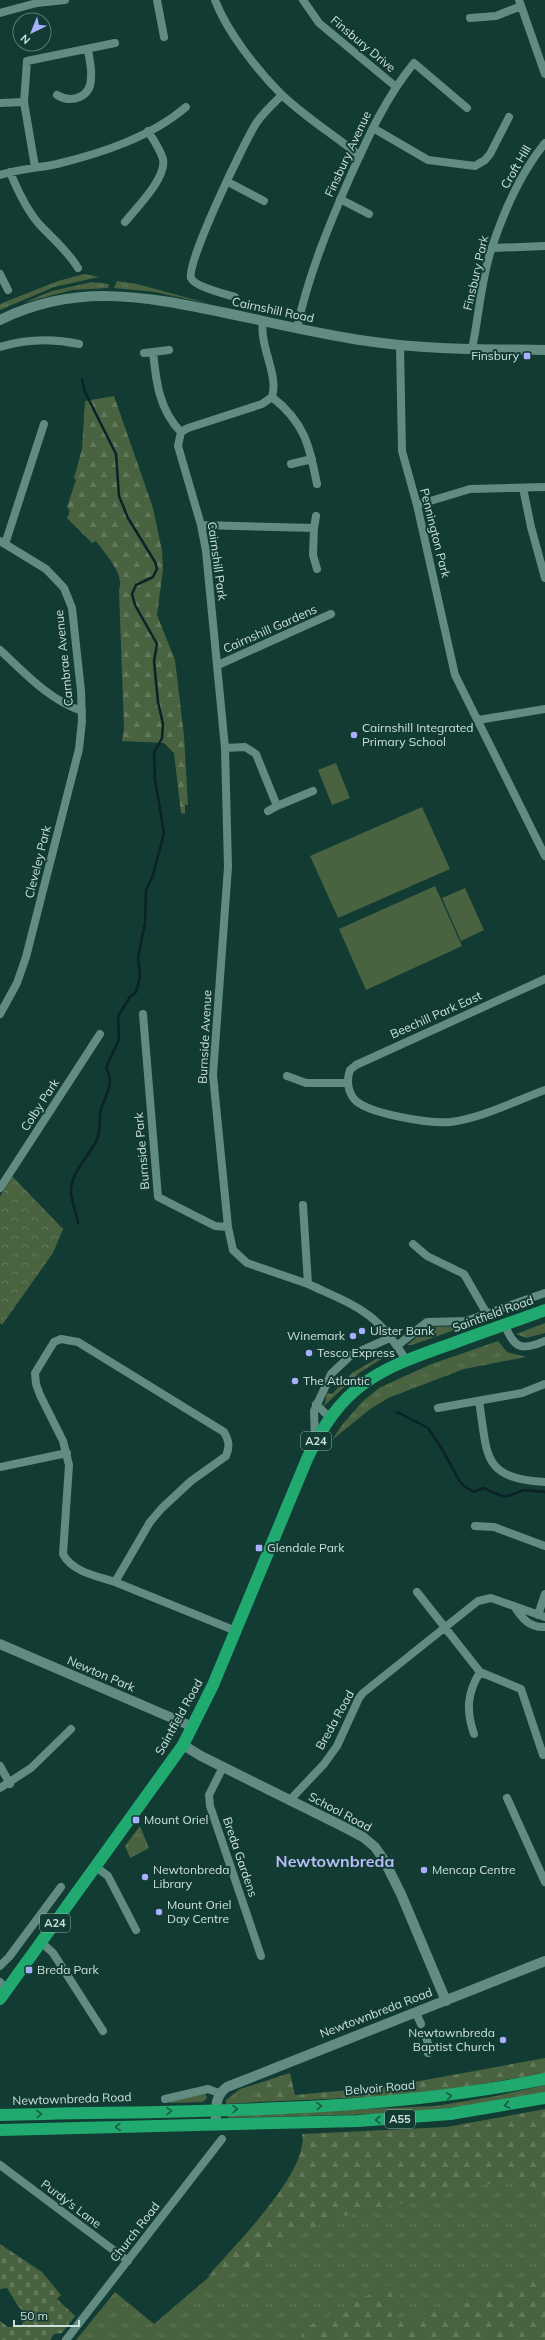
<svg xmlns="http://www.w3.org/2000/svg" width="545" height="2340" viewBox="0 0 545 2340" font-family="Mulish,sans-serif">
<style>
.grass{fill:url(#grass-tufts)}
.forest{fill:url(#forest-firs)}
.cemetery{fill:url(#cemetery-stones)}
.park{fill:url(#park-crowns)}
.garden{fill:#496341}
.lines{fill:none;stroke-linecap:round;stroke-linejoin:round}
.stream{stroke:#0a2228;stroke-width:2.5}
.street{stroke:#628b82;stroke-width:8}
.secondary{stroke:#628b82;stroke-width:10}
.highway{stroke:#20aa6f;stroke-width:12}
.oneway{stroke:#165c45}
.poi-dot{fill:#a8b0fc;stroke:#123b33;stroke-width:1.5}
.labels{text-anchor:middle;stroke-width:4;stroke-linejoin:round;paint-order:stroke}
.shield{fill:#123b33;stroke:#94afa9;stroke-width:1}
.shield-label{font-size:11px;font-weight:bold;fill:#cce1db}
.street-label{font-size:12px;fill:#cce1db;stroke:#123b33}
.poi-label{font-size:12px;fill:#cce1db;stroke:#123b33;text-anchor:start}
.district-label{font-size:16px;font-weight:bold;fill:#b7bef7;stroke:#123b33}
</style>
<defs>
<pattern id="grass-tufts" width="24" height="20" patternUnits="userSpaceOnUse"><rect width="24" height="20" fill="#496341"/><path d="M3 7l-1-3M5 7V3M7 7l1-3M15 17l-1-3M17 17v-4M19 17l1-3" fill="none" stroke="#62795c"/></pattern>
<pattern id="forest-firs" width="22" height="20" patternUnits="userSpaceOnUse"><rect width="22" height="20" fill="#496341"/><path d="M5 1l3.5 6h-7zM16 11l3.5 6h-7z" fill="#62795c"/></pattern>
<pattern id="cemetery-stones" width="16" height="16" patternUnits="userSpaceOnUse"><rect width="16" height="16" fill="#496341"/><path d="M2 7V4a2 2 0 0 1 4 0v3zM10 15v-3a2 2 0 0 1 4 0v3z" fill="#62795c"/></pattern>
<pattern id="park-crowns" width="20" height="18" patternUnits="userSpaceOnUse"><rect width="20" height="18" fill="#496341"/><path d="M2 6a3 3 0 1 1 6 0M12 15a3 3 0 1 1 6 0" fill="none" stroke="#62795c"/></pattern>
</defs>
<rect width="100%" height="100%" fill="#123b33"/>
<path class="grass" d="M84 274 99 277 54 287 0 310V304L58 281Z
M117 281 137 284 214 305 155 292 114 288Z
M92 282 109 284 108 288 72 290 23 303 52 291Z
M545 1323V1333L526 1338 516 1334Z
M466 1326 412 1345H407L429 1327Z
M498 1341 507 1352 526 1357 464 1369 388 1398 369 1410 332 1440 342 1425 362 1402 379 1388 429 1365Z
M390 1349 391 1353 359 1373 324 1406 327 1393 332 1394 352 1373 383 1355 382 1350Z
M140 1826 149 1848 130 1858 125 1846Z
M256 2084 259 2102 226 2104V2100L240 2089Z
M545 2085V2092L511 2099 413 2113 228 2118V2115L436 2106 496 2096Z
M205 2094 207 2098 203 2102 170 2103V2101Z
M545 2136V2340H76L115 2292 154 2324 270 2225Z"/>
<path class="forest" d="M114 396 153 508 162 551 163 569 157 615 175 660 184 736 188 805H185V814L181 813 174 753 164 743 122 741 124 728 119 590C125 574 105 554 96 541L92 543 67 518 70 511 67 507 76 480 74 478 82 449 85 401Z
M545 2058V2073L459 2088 393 2096 259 2102 256 2084 290 2073 295 2095 392 2086Z
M545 2109V2196L523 2177 344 2216 289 2237 244 2271 208 2276C232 2248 310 2171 302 2134L447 2127Z
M545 2277V2340H301L304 2328 390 2284 401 2293 389 2324 466 2303 522 2282Z"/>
<path class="cemetery" d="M0 2244 42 2272 61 2295 57 2299 75 2316 62 2333 54 2334 50 2340H0V2321L8 2327 21 2326 27 2315 18 2306 7 2288 0 2289Z"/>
<path class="park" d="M12 1176 63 1229 53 1253 2 1325 0 1323V1197Z"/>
<path class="garden" d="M336 763 350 798 332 805 318 770Z
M422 807 450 869 338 918 310 856Z
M435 886 462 946 366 990 339 929Z
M465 888 484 930 461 941 442 898Z"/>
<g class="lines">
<path class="stream" d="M78 1223C77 1214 70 1198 71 1190 72 1170 90 1156 97 1139 101 1129 99 1118 101 1109 106 1094 115 1083 106 1068L119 1039 118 1016 130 997 136 992 140 977 138 957 145 923 146 890 153 875 164 833 155 779 154 753 162 738 163 724 158 702 154 661 157 644 135 605 132 594 136 585 153 577 157 569 155 562 128 518 119 496 116 454 85 392 82 379
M397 1412 428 1428 442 1449 459 1480 464 1486 474 1492 483 1488 502 1496H508L524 1490 545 1492"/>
<path class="street" d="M157 0 164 37
M215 0C227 32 258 71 282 95 305 117 334 135 360 156
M303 0 319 23 395 86
M519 0 545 74
M0 13 37 3 65 0
M470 18 496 16 521 6
M57 95C72 104 91 97 91 78 92 68 89 58 88 49
M0 103 24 102
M373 128 428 160 475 166 485 160 490 154 509 117
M35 167 24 102 27 61 115 43
M10 172C17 189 26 209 39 224 52 238 68 251 78 268
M0 175C19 169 38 168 57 164 102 153 151 137 186 107
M228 182 264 201
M340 199 369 214
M125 222C136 208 167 178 163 159 160 149 153 139 148 131
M492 248 545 246
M0 274 8 290
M235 297C226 294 195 287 191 278 186 263 245 140 257 122 264 112 273 104 282 95
M297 328C308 276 329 225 350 177 368 137 386 97 414 63L467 108
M400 346 402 451 417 505 455 675 545 856
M0 347C27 339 51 338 79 344
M472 349C479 316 481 279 492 247 504 211 521 172 545 143
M169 350 153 352C156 381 159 410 181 432
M144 353 153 352
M272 397C305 423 309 445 317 484
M291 464 312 459
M523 488 531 527 545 578
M417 505 470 489 545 487
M201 525 314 528 313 555 317 569
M314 528 316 516
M0 541 46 569 64 588 72 608 81 691 82 721 79 749 26 957 17 983 0 1014
M5 544 44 424
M0 650C25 673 49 700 82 711
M218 665 331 614
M478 720 545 709
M225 748 245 747 256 754 277 806 313 791
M268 811 277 806
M545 979 356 1065 350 1070C346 1081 348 1093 356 1101 371 1114 430 1124 450 1122 482 1118 515 1101 545 1090
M143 1014 158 1197 215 1226 228 1227 233 1250 247 1263 308 1284
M287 1076 306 1083H348
M0 1188 100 1034
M303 1205 308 1284C358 1307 376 1311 406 1360
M228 1227 213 1075 228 867 225 748 206 551 201 525 178 446 181 432 188 428 262 404 272 397C279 374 259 347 263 321
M413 1244 427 1256 464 1274 487 1314
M505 1325C514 1349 522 1351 545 1341
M61 1339 78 1342 224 1432C229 1441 230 1446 226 1456L191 1481 162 1508 150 1522 115 1582C97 1576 72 1572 63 1554L69 1465 63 1441 40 1395 36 1384 35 1373 54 1342Z
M398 1345 427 1322 466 1321 545 1293
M479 1401C488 1456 481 1478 545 1482
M316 1404 330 1418
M438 1408 522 1393 545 1384
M315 1440 314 1411 331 1374 351 1355 392 1337
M0 1467 67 1453
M475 1526 494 1527 545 1546
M115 1582 236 1631
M417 1592 480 1672 521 1689 543 1755
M514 1606C522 1618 529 1628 545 1627
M538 1615 545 1594
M474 1734C466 1711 467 1693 480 1672
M0 1766 10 1784
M223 1767 209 1795 210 1806 261 1956
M0 1788 31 1768 71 1729
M507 1798 545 1882
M290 1800 324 1764 337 1746 359 1698 363 1693 478 1601 491 1598 545 1617
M96 1867 108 1876 136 1930
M41 1942 53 1953 103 2031
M0 1966 9 1957 61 1887
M0 1982 6 1990
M416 2013 421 2024
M425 2034 429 2047 428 2053
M165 2099 208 2089 219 2093
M0 2165 128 2261
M66 2340 222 2139"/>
<path class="secondary" d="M0 320C75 283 143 296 221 312 270 322 318 334 367 341 426 350 486 349 545 350
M0 1644 193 1727
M183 1745 201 1756 342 1826 363 1837 375 1847 384 1860 401 1894 446 2001
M216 2125C216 2110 214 2096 227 2087L545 1961"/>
<path class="highway" d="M0 1999 183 1745 213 1685 307 1459C341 1386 376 1370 448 1345 480 1333 513 1322 545 1310
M0 2115C182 2110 366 2115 545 2079
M0 2130 358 2121 450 2114 545 2098"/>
</g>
<defs><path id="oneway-chevron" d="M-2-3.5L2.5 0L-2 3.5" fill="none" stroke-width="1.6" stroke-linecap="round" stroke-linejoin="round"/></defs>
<g class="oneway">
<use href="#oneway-chevron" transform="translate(449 2096) rotate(-8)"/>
<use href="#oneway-chevron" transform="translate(507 2105) rotate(169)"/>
<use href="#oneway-chevron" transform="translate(319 2106) rotate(-2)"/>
<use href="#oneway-chevron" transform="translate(235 2109) rotate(-2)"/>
<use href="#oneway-chevron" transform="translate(169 2111) rotate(-2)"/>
<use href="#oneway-chevron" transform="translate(39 2114) rotate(-2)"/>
<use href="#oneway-chevron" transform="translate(378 2120) rotate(177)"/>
<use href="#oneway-chevron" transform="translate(118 2127) rotate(179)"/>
</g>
<g class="poi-dot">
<rect x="523" y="352" width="8" height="8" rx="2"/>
<circle cx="354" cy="735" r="4"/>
<circle cx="362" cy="1331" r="4"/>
<circle cx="353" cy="1336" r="4"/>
<circle cx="309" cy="1353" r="4"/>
<circle cx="295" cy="1381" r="4"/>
<rect x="255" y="1544" width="8" height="8" rx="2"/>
<rect x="132" y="1816" width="8" height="8" rx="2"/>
<circle cx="424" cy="1870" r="4"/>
<circle cx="145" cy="1877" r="4"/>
<circle cx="159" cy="1912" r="4"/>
<rect x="25" y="1966" width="8" height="8" rx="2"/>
<circle cx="503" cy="2040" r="4"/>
</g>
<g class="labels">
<g class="shield">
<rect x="301" y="1432" width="30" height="18" rx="3"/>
<rect x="40" y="1914" width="30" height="18" rx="3"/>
<rect x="385" y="2110" width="30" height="18" rx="3"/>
</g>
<g class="shield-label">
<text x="316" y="1445">A24</text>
<text x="55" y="1927">A24</text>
<text x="400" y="2123">A55</text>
</g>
<g class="street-label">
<text transform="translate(363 44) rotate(40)" y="4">Finsbury Drive</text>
<text transform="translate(348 154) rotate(-65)" y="4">Finsbury Avenue</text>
<text transform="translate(516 167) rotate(-60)" y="4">Croft Hill</text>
<text transform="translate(476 273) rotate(-77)" y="4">Finsbury Park</text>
<text transform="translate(273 310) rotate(12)" y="4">Cairnshill Road</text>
<text transform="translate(435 533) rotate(76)" y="4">Pennington Park</text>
<text transform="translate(217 561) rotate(82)" y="4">Cairnshill Park</text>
<text transform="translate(270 629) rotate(-24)" y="4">Cairnshill Gardens</text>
<text transform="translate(64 658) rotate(-96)" y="4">Carnbrae Avenue</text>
<text transform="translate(38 862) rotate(-76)" y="4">Cleveley Park</text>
<text transform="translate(436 1015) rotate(-24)" y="4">Beechill Park East</text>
<text transform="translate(205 1037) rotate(-87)" y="4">Burnside Avenue</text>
<text transform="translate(40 1105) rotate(-57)" y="4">Colby Park</text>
<text transform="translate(142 1151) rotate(-95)" y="4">Burnside Park</text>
<text transform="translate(493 1314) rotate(-20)" y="4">Saintfield Road</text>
<text transform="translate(101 1674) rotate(23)" y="4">Newton Park</text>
<text transform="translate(179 1717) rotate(-61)" y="4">Saintfield Road</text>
<text transform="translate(335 1720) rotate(-61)" y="4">Breda Road</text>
<text transform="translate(340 1812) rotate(28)" y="4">School Road</text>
<text transform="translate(240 1857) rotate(71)" y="4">Breda Gardens</text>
<text transform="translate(376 2013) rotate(-21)" y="4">Newtownbreda Road</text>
<text transform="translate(380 2088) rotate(-5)" y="4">Belvoir Road</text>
<text transform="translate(72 2099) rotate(-2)" y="4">Newtownbreda Road</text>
<text transform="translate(71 2204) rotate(37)" y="4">Purdy's Lane</text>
<text transform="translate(135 2232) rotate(-52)" y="4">Church Road</text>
</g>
<g class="poi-label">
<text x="519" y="360" text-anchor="end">Finsbury</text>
<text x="362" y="732">Cairnshill Integrated<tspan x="362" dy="14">Primary School</tspan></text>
<text x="370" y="1335">Ulster Bank</text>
<text x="345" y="1340" text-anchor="end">Winemark</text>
<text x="317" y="1357">Tesco Express</text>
<text x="303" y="1385">The Atlantic</text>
<text x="267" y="1552">Glendale Park</text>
<text x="144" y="1824">Mount Oriel</text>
<text x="153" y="1874">Newtonbreda<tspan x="153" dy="14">Library</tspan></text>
<text x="432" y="1874">Mencap Centre</text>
<text x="167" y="1909">Mount Oriel<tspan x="167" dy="14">Day Centre</tspan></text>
<text x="37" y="1974">Breda Park</text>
<text x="495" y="2037" text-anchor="end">Newtownbreda<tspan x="495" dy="14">Baptist Church</tspan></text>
</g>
<g class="district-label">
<text x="335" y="1867">Newtownbreda</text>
</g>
</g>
<g transform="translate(32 32) rotate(223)"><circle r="19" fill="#123b33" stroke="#5c7d76"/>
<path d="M0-3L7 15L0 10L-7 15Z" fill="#a8b0fc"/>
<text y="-6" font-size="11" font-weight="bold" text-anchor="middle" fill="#cce1db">N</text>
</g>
<path d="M14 2320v6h65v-6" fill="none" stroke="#cce1db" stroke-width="2"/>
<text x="20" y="2320" font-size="12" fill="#cce1db" stroke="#123b33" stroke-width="3" paint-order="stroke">50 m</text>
</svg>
